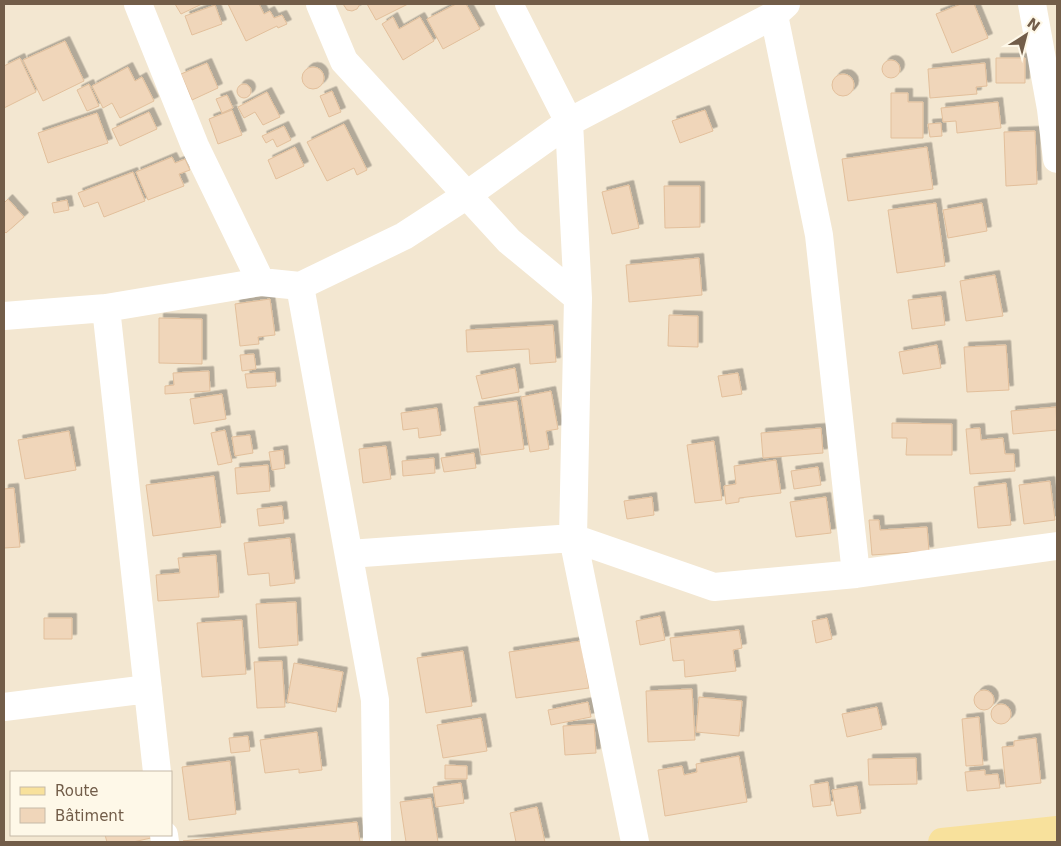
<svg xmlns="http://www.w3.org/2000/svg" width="1061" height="846" viewBox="0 0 1061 846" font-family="'DejaVu Sans',sans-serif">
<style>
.residential{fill:#f3e7d1;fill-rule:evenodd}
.building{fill:#f0d6ba;stroke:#e2bf9b;filter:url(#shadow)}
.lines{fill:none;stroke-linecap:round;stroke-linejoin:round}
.minor{stroke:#fff;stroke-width:28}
.primary{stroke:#f8e19c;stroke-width:28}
</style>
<defs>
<filter id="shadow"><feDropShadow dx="4.5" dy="-4.5" stdDeviation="0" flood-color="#0004"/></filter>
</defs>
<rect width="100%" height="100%" fill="#fbf4e2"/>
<path class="residential" d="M4 4H1057V842H4ZM11 772H171V835H11Z"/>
<path class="building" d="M175 4H202L181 14Z
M228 4H259L264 14 270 11 274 18 282 15 287 24 278 28 277 26 246 41Z
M343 4H360L357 9 352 11 347 10Z
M367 4H408L376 20Z
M456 4H466L480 29 443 49 427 19Z
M961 4H974L988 38 952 53 936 14Z
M215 5 222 24 192 35 185 16Z
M393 17 399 29 420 17 434 41 403 60 382 24Z
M65 41 84 81 43 101 23 60Z
M20 58 36 92 4 108V66Z
M996 58H1025V83H996Z
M882 69a9 9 0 1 1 18 0a9 9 0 1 1-18 0Z
M207 63 218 88 192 100 181 74Z
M985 63 987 86 976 87 977 94 930 98 928 69Z
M302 78a11 11 0 1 1 22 0a11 11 0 1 1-22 0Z
M128 67 135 81 142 77 154 101 120 118 112 103 103 108 92 86Z
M832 85a11 11 0 1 1 22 0a11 11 0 1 1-22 0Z
M89 84 99 106 87 111 77 90Z
M237 91a7 7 0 1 1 14 0a7 7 0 1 1-14 0Z
M332 91 341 112 329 117 320 96Z
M267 92 280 117 263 125 255 112 244 118 238 107Z
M891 93H908V102H923V138H891Z
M227 95 233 108 222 113 216 99Z
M998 102 1001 128 957 133 956 121 943 122 941 108Z
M232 110 242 135 218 144 209 119Z
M705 110 713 131 680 143 672 121Z
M149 112 157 129 120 146 112 129Z
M97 113 108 143 48 163 38 133Z
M941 123 942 136 930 137 928 124Z
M344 124 367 170 357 175 354 168 327 181 307 142Z
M284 126 291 140 277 147 273 139 266 143 262 136Z
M1035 131 1037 184 1006 186 1004 132Z
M295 147 304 166 276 179 268 160Z
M927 147 933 189 848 201 842 159Z
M172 157 175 163 185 159 190 170 179 174 184 186 148 200 136 172Z
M133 172 145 201 104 217 98 202 84 207 78 193Z
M629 185 639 228 612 234 602 192Z
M664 186H700V227L665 228Z
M8 199 24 217 6 233 4 231V203Z
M67 200 69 210 54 213 52 203Z
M936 203 945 266 897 273 888 210Z
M982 203 987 231 948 238 943 210Z
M699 258 702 295 629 302 626 265Z
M995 275 1003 316 966 321 960 281Z
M941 296 945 325 912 329 908 300Z
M270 299 275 335 258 337 259 344 240 346 235 304Z
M669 315 698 316V347L668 346Z
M159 318 202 319V364L159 363Z
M553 325 556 362 530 364 529 349 467 352 466 330Z
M937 345 941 368 903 374 899 352Z
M1006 345 1009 390 967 392 964 347Z
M254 354 256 369 242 371 240 355Z
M515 368 519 392 482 399 476 376Z
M209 371 210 391 165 394V386L174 385 173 373Z
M275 372 276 386 247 388 245 374Z
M738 373 742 394 722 397 718 376Z
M551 391 558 429 546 431 549 449 530 452 521 397Z
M222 394 226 419 194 424 190 399Z
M517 401 524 449 481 455 474 407Z
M1056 407 1057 430 1013 434 1011 411Z
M437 408 441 435 419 438 418 428 403 430 401 413Z
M892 423 952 424V455H906L907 438H892Z
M821 428 823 453 763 458 761 433Z
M980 428 981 440 1003 438 1005 454H1014L1015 471 970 474 966 429Z
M225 430 232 462 218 465 211 433Z
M69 431 76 470 25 479 18 440Z
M250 435 253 453 235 456 232 437Z
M714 441 722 500 695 503 687 445Z
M386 446 391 479 363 483 359 449Z
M283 450 285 468 272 470 269 452Z
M474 453 476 468 444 472 441 458Z
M434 458 435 473 403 476 402 461Z
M776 460 781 493 739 498V502L726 504 724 486 736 484 734 466Z
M268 465 270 491 237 494 235 468Z
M818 467 821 485 794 489 791 471Z
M214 476 221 527 153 536 146 485Z
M1050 481 1055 520 1024 524 1019 485Z
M1006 483 1011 525 978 528 974 487Z
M14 488 20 547 4 548V489Z
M652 497 654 515 627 519 624 501Z
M826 497 831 533 796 537 790 502Z
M282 506 284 523 259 526 257 509Z
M869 520H879L880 530 927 527 929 551 872 555Z
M290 538 295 583 270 586 269 573 248 575 244 543Z
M216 555 219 597 158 601 156 575 180 573 178 558Z
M296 602 298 645 259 648 256 604Z
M660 616 665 640 640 645 636 621Z
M44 618H72V639H44Z
M827 618 832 639 816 643 812 621Z
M242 620 246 674 202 677 197 623Z
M739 630 742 648 733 650 736 671 685 677 684 660 673 661 670 638Z
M581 641 589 688 516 698 509 652Z
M463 651 472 706 426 713 417 658Z
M282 661 285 707 257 708 254 662Z
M294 663 343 672 336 712 287 702Z
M692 689 695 740 648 742 646 691Z
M974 700a10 10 0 1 1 20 0a10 10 0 1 1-20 0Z
M699 697 742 701 739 736 696 732Z
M588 702 591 717 551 725 548 710Z
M991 714a10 10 0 1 1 20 0a10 10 0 1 1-20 0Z
M877 707 882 729 847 737 842 714Z
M979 717 983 765 966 766 962 719Z
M481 718 487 751 443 758 437 725Z
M594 724 596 753 565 755 563 726Z
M317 732 322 770 299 773V769L265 773 260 740Z
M248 736 250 751 231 753 229 738Z
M1036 738 1041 783 1006 787 1002 747 1014 746V741Z
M739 756 747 802 665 816 658 770 682 766 684 775 697 772 696 764Z
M916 758 917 784 869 785 868 759Z
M230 761 236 814 189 820 182 767Z
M445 765 467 766V779H445Z
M985 770V775L998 774 1000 788 967 791 965 772Z
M828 782 831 805 813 807 810 785Z
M461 783 464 803 436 807 433 787Z
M857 786 861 813 837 816 832 790Z
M431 798 438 842H406L400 802Z
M537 807 545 842H516L510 813Z
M357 822 360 842 183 841Z
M105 835H151V838L133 842H107Z"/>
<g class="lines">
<path class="minor" d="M138 4 195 146 261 282
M320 4 344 61 509 241 578 298
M509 4 569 122 578 298 573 538 635 842
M1032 4 1051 109 1057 159
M774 15 819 235 856 574
M300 286 375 700 377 842
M106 308 157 772
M4 316 106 308 261 282 300 286 404 236 467 195 569 122 774 15 786 4
M349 554 573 538 714 587 856 574 1057 546
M4 707 148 689
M164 835 165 842"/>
<path class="primary" d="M942 842 1057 830"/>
</g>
<rect width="1061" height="846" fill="none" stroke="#725d49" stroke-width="10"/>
<rect x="10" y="771" width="162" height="65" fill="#fef8e8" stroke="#c6baa8"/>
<rect x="20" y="787" width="25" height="8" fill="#f8e19c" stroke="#c6baa8"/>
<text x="55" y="796" font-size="15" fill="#725d49">Route</text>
<rect x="20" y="808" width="25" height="15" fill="#f0d6ba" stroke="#c6baa8"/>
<text x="55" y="821" font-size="15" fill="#725d49">Bâtiment</text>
<g transform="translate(1026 35) rotate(36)" stroke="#fef8e8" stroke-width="4" paint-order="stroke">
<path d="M0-4L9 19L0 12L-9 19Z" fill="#725d49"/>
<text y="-8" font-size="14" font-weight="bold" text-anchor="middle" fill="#725d49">N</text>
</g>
</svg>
